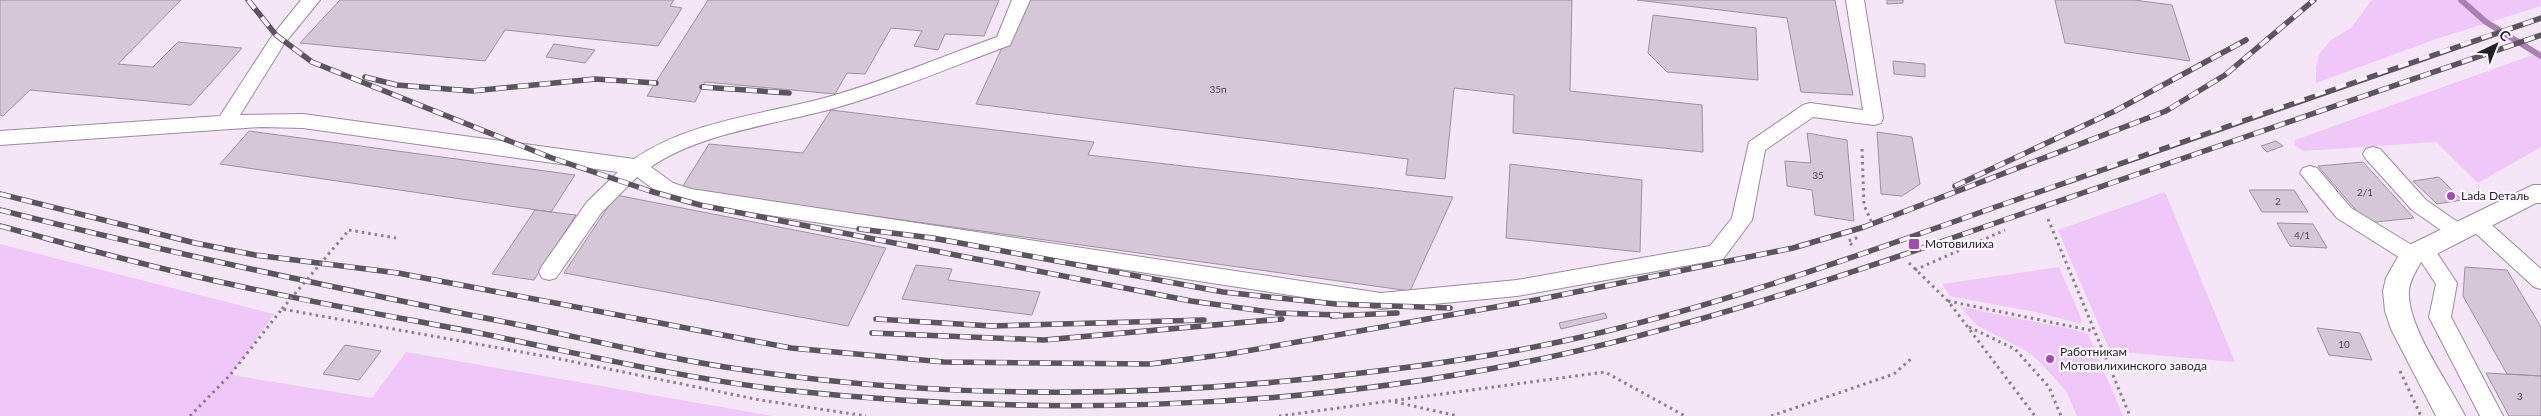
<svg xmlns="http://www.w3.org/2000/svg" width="2541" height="416" viewBox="0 0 2541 416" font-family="Lato,sans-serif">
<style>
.green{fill:#f0c7f9}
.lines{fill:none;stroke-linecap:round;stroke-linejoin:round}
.stream{stroke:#a980b1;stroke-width:6}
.building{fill:#d5c6d8;stroke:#9f91a2}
.minor-casing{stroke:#9a8c9d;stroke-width:2}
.major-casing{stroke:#9a8c9d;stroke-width:2}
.path{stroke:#89808b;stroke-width:3;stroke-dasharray:2.5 4;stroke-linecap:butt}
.minor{fill:#fff;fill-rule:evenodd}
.major{fill:#fff;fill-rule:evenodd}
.rail-casing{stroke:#5c545e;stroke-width:5.5}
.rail{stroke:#fcf5fd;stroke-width:4;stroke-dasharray:11;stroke-linecap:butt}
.path-bridge{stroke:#89808b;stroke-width:3;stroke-dasharray:2.5 4;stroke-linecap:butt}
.poi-dot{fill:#a44ab6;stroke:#fcf5fd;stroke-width:2}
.labels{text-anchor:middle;stroke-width:4.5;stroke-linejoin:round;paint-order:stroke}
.number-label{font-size:10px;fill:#504952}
.poi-label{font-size:12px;fill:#241f25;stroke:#fcf5fd;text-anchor:start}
</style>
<rect width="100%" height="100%" fill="#f4e5f7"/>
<path class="green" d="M2372 0H2541V6L2436 39 2316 83V67L2320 53 2331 40 2351 28Z
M2541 52V147L2478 183 2436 142 2304 151 2294 145 2295 140Z
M2165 192 2235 362 2110 351 2058 230Z
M0 244 274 314 231 375 372 398 406 352 772 416H0Z
M2059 267 2081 318V324L2036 312 1950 296 1942 284Z
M1961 307 2071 329 2088 334 2123 416H2077L2066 391 2040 362 2025 350 1976 325Z"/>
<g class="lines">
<path class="stream" d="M2461 0 2486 22 2541 56"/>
</g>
<path class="building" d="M0 0H181L118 64 153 67 178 42 242 48 191 105 30 90 3 116 0 115Z
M340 0H674L670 6 682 8 658 46 505 30 485 61 300 43Z
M708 0H999L984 36 945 34 938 50 914 46 922 31 891 28 865 74 847 73 835 94 705 82 695 102 647 96Z
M1024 0H1572L1570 91 1702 105 1703 152 1513 133 1514 95 1454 88 1445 179 1406 175 1408 159 976 104Z
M1637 0H1835L1853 95 1801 92 1787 18Z
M1887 0H1903V3L1887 4Z
M2055 0H2134L2172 5 2190 61 2065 43Z
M1653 15 1756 28 1758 80 1667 72 1648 53Z
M554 44 595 50 585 63 546 57Z
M1893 61 1925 64V77L1894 74Z
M831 110 1094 142 1088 155 1453 197 1410 291 681 189 709 144 803 153Z
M249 131 575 175 551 212 220 164Z
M1877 132 1912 137 1920 184 1902 196 1881 194Z
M1807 133 1847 140 1854 221 1815 215 1812 190 1787 186 1785 161 1811 163Z
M2276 141 2283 146 2267 152 2261 146Z
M2363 162 2414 218 2367 223 2318 166Z
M1510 164 1642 180 1640 252 1506 238Z
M2439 177 2462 200 2437 204 2413 181Z
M2249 190H2294L2308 212H2262Z
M616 195 886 248 848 326 564 273Z
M535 210 576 215 534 280 492 274Z
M2277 223 2313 224 2327 248 2290 246Z
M916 265 952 269 948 280 1040 292 1032 315 902 299Z
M2465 267 2507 270 2541 327V376L2507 374 2463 296Z
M1605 313 1607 318 1561 329 1559 323Z
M2317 328 2360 333 2372 360 2329 355Z
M345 345 381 351 359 380 323 374Z
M2486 373 2541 376V416H2509Z"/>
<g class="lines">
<g class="minor-casing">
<path id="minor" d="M301 0H320L284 44 240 115 303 114 634 159C690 120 764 115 828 97 885 81 941 57 997 37L1012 0H1030L1010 45C954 66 892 92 835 108 778 124 699 133 651 167L673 183 691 189 1381 293 1517 280 1710 246 1732 218 1749 142 1803 105 1810 103 1863 110 1846 0H1864L1883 118 1881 123 1874 125 1813 117 1765 150 1752 220 1723 259 1517 296 1381 309 691 203 659 193 637 177 601 213 556 278 549 280 542 278 539 272 542 266 587 202 618 172 303 128 261 127 0 145V131L220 116 272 36Z
M2373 147 2380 149 2426 200 2465 227 2468 232 2465 237 2458 240 2451 237 2412 210 2366 159 2363 154 2366 149Z
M2310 166 2317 168 2351 208 2415 247 2424 242 2431 244 2457 283 2451 317 2503 416H2480L2429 317 2436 284 2420 260 2412 263 2405 261 2337 218 2300 173 2303 168Z
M2477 215 2484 218 2541 269V289L2534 287 2470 228 2467 223 2470 218Z"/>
</g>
<g class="major-casing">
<path id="major" d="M2533 185H2541V203H2536L2421 262C2416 271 2410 280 2409 290 2406 326 2449 383 2465 416H2436L2391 329 2385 311 2383 291 2386 278 2403 248Z"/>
</g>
<path class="path" d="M1862 149 1864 205 1871 221
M2048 219 2130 416
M349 230 396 238
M1852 245 1848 241 1859 237
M1909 263 1948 301 2035 416
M1915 270 2005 230
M1948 301 2094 331
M1969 327 2015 349 2049 387 2061 416
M2400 371 2421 416
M1395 402 1458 416
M190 416 230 375 282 309 555 358 760 400 866 416
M1279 416 1605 372 1685 416
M1771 416 1894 374 1913 357"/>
<use href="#minor" class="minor"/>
<use href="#major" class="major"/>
<g class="rail-casing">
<path id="rail" d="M248 0 276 35 312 62 552 158 650 191 700 205 1191 301 1277 313 1339 315
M365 77 397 85 472 91 595 79 656 83
M702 87 789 93
M1955 186 2115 111 2246 40
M0 194 195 243 255 255 398 273 791 348 944 362 1150 364 1229 354 1541 299 1793 248 1864 227 2166 111 2225 75 2314 0
M0 210C157 250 316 284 475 316 565 333 654 357 745 370 949 400 1156 398 1361 373 1430 365 1500 355 1568 340 1718 307 1862 254 2007 203 2185 140 2363 78 2541 18
M0 226C68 244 135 263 203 278 293 299 384 315 474 332 577 353 680 378 784 390 1026 416 1277 411 1516 364 1684 331 1846 275 2007 219 2185 158 2363 96 2541 35
M859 229 933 238 1223 292 1336 304 1450 308
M1332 316 1397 313
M876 319 992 326 1204 320
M872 333 1044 340 1282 319"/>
</g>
<use href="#rail" class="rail"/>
<path class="path-bridge" d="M282 309 349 230"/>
</g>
<g class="poi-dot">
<circle cx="2451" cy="196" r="5"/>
<rect x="1908" y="238" width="12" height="12" rx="2.5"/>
<circle cx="2050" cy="359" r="5"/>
</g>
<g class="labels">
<g class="number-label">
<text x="1218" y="93">35п</text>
<text x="1818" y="179">35</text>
<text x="2365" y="196">2/1</text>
<text x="2278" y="205">2</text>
<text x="2302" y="239">4/1</text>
<text x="2344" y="348">10</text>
<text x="2520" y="400">3</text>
</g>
<g class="poi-label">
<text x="2461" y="200">Lada Dеталь</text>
<text x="1925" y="248">Мотовилиха</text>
<text x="2060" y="356">Работникам<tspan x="2060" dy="14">Мотовилихинского завода</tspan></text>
</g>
</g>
<g transform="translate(2496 45) rotate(43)" stroke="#fcf5fd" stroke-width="4" paint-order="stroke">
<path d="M0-4L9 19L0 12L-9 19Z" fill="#241f25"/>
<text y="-8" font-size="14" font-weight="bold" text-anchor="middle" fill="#241f25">С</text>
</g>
</svg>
